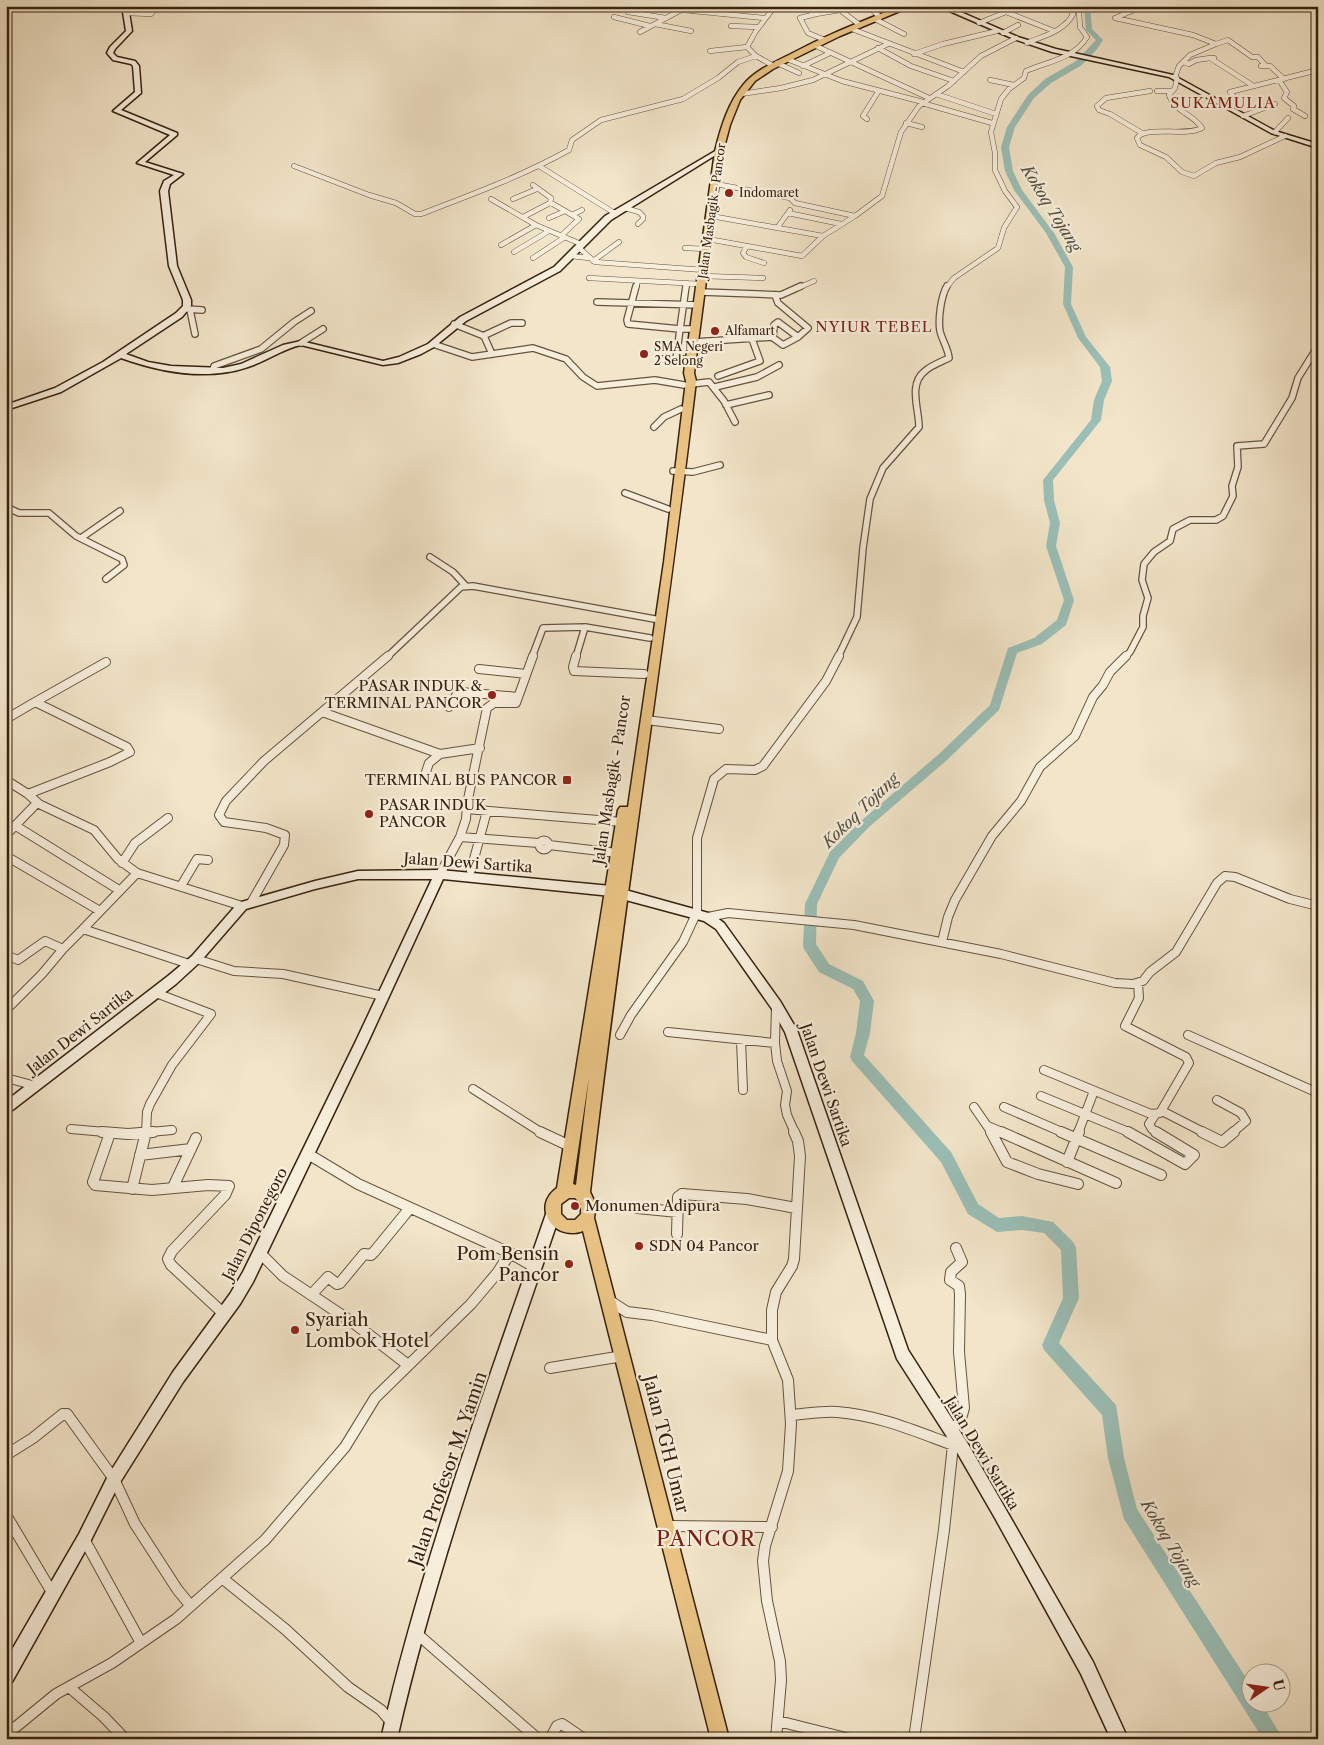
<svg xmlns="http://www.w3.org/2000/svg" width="1324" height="1745" viewBox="0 0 1324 1745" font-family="'Libre Caslon Text',serif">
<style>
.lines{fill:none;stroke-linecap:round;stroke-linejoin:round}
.river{fill:#9bbfb7;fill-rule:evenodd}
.street-far3-casing{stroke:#66533e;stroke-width:5.5}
.street-far2-casing{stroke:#66533e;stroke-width:8}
.street-far1-casing{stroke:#66533e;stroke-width:10}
.street-casing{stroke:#66533e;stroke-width:12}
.secondary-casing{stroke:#37220f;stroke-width:3}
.primary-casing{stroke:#37220f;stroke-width:3}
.street-far3{stroke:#f7eedc;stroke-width:4.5}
.street-far2{stroke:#f7eedc;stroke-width:5.5}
.street-far1{stroke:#f7eedc;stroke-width:8}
.street{stroke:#f7eedc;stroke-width:10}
.secondary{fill:#f7eedc;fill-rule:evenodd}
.primary{fill:#e9c284;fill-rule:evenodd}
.poi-dot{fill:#8f2418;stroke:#f7eedc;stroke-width:2}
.labels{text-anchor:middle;stroke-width:4.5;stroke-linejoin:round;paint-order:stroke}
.far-poi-label{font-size:12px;fill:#37220f;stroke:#f7eedc;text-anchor:start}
.far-street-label{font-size:12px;fill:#37220f;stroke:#f7eedc}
.far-quarter-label{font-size:15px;letter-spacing:1px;fill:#7a1f14;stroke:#f7eedc}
.poi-label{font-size:15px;fill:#37220f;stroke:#f7eedc;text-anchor:start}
.street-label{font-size:15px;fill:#37220f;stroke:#f7eedc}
.water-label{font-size:16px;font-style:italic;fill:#555141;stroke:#f7eedc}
.near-poi-label{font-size:18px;fill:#37220f;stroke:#f7eedc;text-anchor:end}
.near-street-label{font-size:18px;fill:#37220f;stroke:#f7eedc}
.near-quarter-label{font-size:21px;letter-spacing:1px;fill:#7a1f14;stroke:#f7eedc}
</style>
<rect width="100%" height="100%" fill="#f2e5c9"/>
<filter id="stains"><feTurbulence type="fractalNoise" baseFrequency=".004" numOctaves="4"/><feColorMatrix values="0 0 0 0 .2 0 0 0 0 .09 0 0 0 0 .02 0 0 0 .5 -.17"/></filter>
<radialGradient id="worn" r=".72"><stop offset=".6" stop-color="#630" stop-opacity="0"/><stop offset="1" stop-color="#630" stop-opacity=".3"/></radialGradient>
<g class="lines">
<path class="river" d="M1084 6H1090L1092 29 1103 40 1097 49 1082 65 1051 83 1034 98 1015 127 1009 147 1013 171 1022 190 1054 233 1073 267 1071 304 1086 337 1110 367 1112 381 1104 400 1101 420 1053 480 1054 500 1060 523 1056 546 1074 600 1066 625 1042 644 1017 653 999 710 947 760 869 827 839 858 817 904 816 944 829 964 863 981 874 1001 870 1033 864 1055 951 1152 978 1204 999 1218 1022 1216 1053 1222 1073 1242 1076 1247 1079 1298 1059 1343 1116 1405 1124 1458 1137 1509 1252 1687V1702H1261L1283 1739H1263L1124 1519 1108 1458 1102 1415 1044 1350 1042 1345 1063 1298 1061 1250 1044 1233 1022 1230 997 1232 968 1214 941 1162 852 1061 850 1057 856 1033 860 1001 853 989 819 972 804 949 803 945 805 904 830 852 861 821 939 754 990 705 1008 648 1034 638 1057 620 1064 600 1046 546 1050 523 1044 500 1043 480 1091 420 1094 400 1102 381 1100 367 1078 338 1063 304 1065 267 1046 233 1014 190 1005 171 1001 147 1007 127 1028 95 1045 79 1076 61 1096 40 1086 30Z"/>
<g class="street-far3-casing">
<path id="street-far3" d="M643 6 765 18
M803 6 816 14 840 10 860 25
M868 6 880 17
M1317 6 1318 9
M750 7 772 9
M1139 8 1115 18 1193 35 1216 44 1228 40 1252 57H1258L1266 66H1261
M1001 10 1054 31
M628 12 666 18
M126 13 151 14 156 8 165 6
M816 14 800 18 808 33 825 40
M614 17 650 26
M875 19 904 34
M979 23 1006 12
M655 24 691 31
M731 26 758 27
M852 29 964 72
M640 32 681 10
M1003 33 1018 25
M1027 43C1043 36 1065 31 1073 14L1069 6
M814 45 929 98
M878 48 911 66 954 81
M710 51 747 47
M914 54 943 44 997 31
M1214 58H1210L1252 85
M787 59 842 81 923 102
M1183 62 1189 64 1196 60 1210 58
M777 63 799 73
M772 65 756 56 747 47 756 31 775 6
M803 66 830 53
M1266 66H1270L1284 79
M1175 77 1179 66 1190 55 1216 44
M1177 78 1175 88 1169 95C1175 112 1193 114 1202 128 1185 137 1147 125 1137 138L1140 145 1166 157 1182 172 1194 176 1216 163 1240 157 1285 136
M990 80 1014 85
M1279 80 1287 92 1284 98 1294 106 1293 109 1305 116
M1157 91H1171
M1230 92 1318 70
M741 94 781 88 813 80 888 44
M936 94 996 114
M922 103 992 123
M1221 103 1235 98 1230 92
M1243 116 1275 104
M867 119 863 116 878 92
M906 123 922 127
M1275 132 1288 118
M1142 133 1110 114 1099 110 1097 106 1106 98 1150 91
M294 166 369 195 396 203 415 214H421C471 195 522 176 569 150L572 140 601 120 683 99 718 78 738 62 756 56
M539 166 616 214
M533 185 551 198 550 203
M491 199 536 225 581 244
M513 199 537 189
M625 208 639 212 643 216V219L638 224
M788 213 841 224
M572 215 582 210
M711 216 823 236
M855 216 882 196 901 132 919 106 948 86 981 56 1016 38
M523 217 550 203 553 204 579 219 561 236
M549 218 565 211
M777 228 790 210
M708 239 802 256 823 236 855 216 795 203 790 198 716 184
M501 245 536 225
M747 246 743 253 746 257 764 263
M578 247 595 262 704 270
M685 248 707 249
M514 252 549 231
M571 256 589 258
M533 258 565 237
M593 261 619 242
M703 276 763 278
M589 278 701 284
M636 288 638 281
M686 288 687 283
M798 288 814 281
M946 288 954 278 998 248 1004 228 1017 207 1005 191 995 170V153L991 132 1001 99 1009 89 1024 78 1026 71C1047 62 1075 58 1087 37L1080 27 1079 12 1076 6"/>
</g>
<g class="street-far2-casing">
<path id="street-far2" d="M636 286 627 320 628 324 680 329 686 286
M701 292 781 295 801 286
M597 302 699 305
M187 309 202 310
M190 310 195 334
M454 324 484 336 492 354
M483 336 511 323H522
M773 338 774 325 778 322 798 337
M694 342 772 337 783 345 798 337 808 328 778 303 775 295
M301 343 323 329
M433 344 472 357 533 348 566 359 583 377 597 386 655 380 684 385
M663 359H691
M676 359 680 329H696
M213 369 214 366 261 349 294 322 311 311
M718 376 760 361 752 339
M691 384 709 382 724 401 735 422
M715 387 757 377 779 365
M726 405 769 395
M654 427 664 417 681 409
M673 471 693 472 720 465
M625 493 668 509
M6 507 19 513H49L76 536 122 559 124 565 106 579
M81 538 120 511
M430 557 453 572 465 585
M387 657 461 587 473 586 660 620
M532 657 543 628 585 627 650 638
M576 657 585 627
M838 657 857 617 863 548 870 499 883 468 919 427C919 409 908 384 925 371 932 365 941 362 949 358 948 348 942 340 940 331 938 319 941 296 947 286
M1125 657 1130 652 1143 627V616L1148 598 1142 580 1144 564 1154 552 1170 541 1173 529 1190 520H1216L1223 516 1233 496 1232 486 1238 467 1237 446 1264 444 1292 398 1298 378 1318 346"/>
</g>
<g class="street-far1-casing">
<path id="street-far1" d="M576 656 573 667 574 671 644 674
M479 669 526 674
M449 707 457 694 461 692 518 697
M322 712 440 754 429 763 426 772
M6 719 35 702
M646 720 719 729
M440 754 480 748
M6 780 28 794 39 804 94 830 118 859 137 873
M28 794 110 762 130 752 127 747 35 702 106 662
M466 809 622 822
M16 826 119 890
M6 835 37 803
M460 837 466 819 467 804 487 708 494 703H516L533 656
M539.5 845a4.5 4.5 0 1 1 9 0a4.5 4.5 0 1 1-9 0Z
M549 845 617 853
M6 856 100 911
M122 863 135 843 168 818
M471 870 487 811
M440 874 460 837 539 843
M181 886 197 859 208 860
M251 903 284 845 285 835 266 828 224 822 219 815 226 801 264 761 388 656
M708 917 728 913 854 925 1001 954 1115 983 1133 984 1143 981 1150 972 1176 952 1217 883 1225 876 1235 877 1290 899 1318 906
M83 929 137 873 242 906
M942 942 948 917 955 900 992 836 1021 801 1040 767 1075 736 1093 697 1103 685 1110 672 1126 656
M6 955 18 960 45 941 63 949 83 929 189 964
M196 959 234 971 283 974 383 996
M776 1007 775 1043 777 1061 787 1091 785 1105 787 1115 795 1133
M6 1010 42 974 63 949
M668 1032 775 1043
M620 1035 631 1015 683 942 697 912V838L714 779 726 769 755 770 763 766 826 681 839 656
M1188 1035 1318 1093
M741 1040 743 1090
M1044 1070 1151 1114 1160 1113 1189 1063 1186 1057 1125 1026 1139 998 1138 983
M6 1078 36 1086
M473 1089 542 1133
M1041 1096 1131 1133
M1217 1100 1241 1113 1246 1121 1232 1133
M974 1107 992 1133
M1004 1107 1064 1133
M1162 1111 1205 1133
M1155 1115 1149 1124 1152 1129 1158 1133
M988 1126 1004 1133
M71 1129 117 1133
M139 1133 172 1130
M146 1133 147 1112 150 1104 172 1065 211 1014 156 993
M1078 1133 1094 1091"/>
</g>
<g class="street-casing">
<path id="street" d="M102 1132 128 1134 153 1132
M540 1132 572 1147
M991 1132 1007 1162 1038 1174 1078 1184
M1001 1132 1116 1183
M1061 1132 1161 1175
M1128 1132 1185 1164 1194 1155 1156 1132
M1202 1132 1222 1142 1234 1132
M110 1133 93 1182 95 1185 152 1190 208 1185 229 1186 225 1195 172 1251 168 1259 171 1265 224 1314
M308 1154 358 1184 510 1253 536 1268
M140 1155 191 1149
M1067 1162 1079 1132
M173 1187 196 1138
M132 1189 146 1132
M637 1208 678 1212
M677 1234 678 1197 682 1194 747 1199 796 1208
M260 1253 283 1276 355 1324 408 1365
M311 1295 328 1277 337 1284 340 1283 364 1254 371 1255 374 1252 410 1208
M610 1301 627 1312 652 1315 772 1340
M550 1368 623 1356
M791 1415C806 1414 822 1411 837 1412 879 1415 917 1432 956 1446
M951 1430 960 1422 964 1408 959 1352 960 1294 959 1286 950 1280 951 1272 962 1262 956 1248
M6 1455 33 1438 63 1414H67L114 1479 135 1524 177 1589 190 1605
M6 1515 53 1594
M666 1526 772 1527
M84 1539 141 1643
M222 1578 285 1629 348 1687 381 1710 392 1723
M415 1632 538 1739
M69 1687 104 1717 125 1739
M778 1721 850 1739
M6 1735 56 1694 112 1663 176 1619 265 1540 345 1447 375 1398 471 1304 498 1272 510 1253
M550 1739 557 1726 562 1724 584 1739
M776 1739 781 1680 780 1661 767 1601 763 1561 765 1546 788 1471 791 1424 788 1380 772 1340V1310L776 1292 792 1266 794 1259 800 1156 798 1141 794 1132
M914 1739 944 1530 953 1445"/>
</g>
<g class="secondary-casing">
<path id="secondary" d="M122 6H128L132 31 115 49 113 53 117 57 135 61 139 66 141 93 121 110 177 133V135L145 162 183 174 170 184 168 191 177 266 191 300V306L182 317 126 354 148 362 171 366 223 368 241 364 283 345 301 341 383 361 399 357 428 344 460 317 554 267 605 216 717 150 722 151 611 220 560 271 466 321 434 347 421 354 398 363 383 365 301 345C282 349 267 361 248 367 207 381 160 372 121 358L61 392 6 410V405L55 388 103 362 176 313 183 306V300L169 266 160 191 164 181 174 175 137 163 170 135 113 111 135 92 133 66 131 64 113 60 107 53 110 47 126 31Z
M938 6H947L1018 37 1056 49 1173 75 1275 131 1318 144V148L1271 133 1169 77 1052 52 1014 39Z
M440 870 611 886 712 914 724 923 780 1001 797 1030 908 1350 968 1444 1005 1508 1093 1662 1128 1739H1111L1081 1674 995 1518 958 1454 897 1359 785 1032 772 1009 716 929 704 921 611 896 443 879 368 1042 253 1282 240 1304 183 1382 119 1484 89 1544 12 1682 6 1684V1660L79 1534 109 1474 173 1372 230 1294 243 1272 356 1041 432 879H358L315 889 246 909 200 962 176 984 6 1115V1101L168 976 192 956 238 903 315 881 358 871Z
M553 1208 558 1210 560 1214C501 1388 438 1559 397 1739H381C422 1559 486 1388 546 1214L548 1210Z"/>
</g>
<g class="primary-casing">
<path id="primary" d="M902 6H912L840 36 773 69 755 81 740 100 730 125 723 151 694 373 696 381C664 652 621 921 590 1192L596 1205 594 1218 729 1739H711L583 1231C553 1242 531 1206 557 1188L618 810 620 807H628L664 562 686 381 684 373 715 151C721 127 728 103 744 84 756 70 773 63 789 55 825 36 863 20 902 6ZM589 1077 576 1185 573 1184ZM569 1198H575L581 1204V1214L575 1220H567L561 1214V1204Z"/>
</g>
<use href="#street-far3" class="street-far3"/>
<use href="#street-far2" class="street-far2"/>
<use href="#street-far1" class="street-far1"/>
<use href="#street" class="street"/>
<use href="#secondary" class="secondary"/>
<use href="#primary" class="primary"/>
</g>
<g class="poi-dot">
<circle cx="729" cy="193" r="5"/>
<circle cx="715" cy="331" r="5"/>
<circle cx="644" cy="354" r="5"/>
<circle cx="492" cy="695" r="5"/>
<rect x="562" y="775" width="10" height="10" rx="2.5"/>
<circle cx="369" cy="814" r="5"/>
<circle cx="575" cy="1206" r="5"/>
<circle cx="639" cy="1246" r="5"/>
<circle cx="569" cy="1264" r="5"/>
<circle cx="295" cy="1330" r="5"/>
</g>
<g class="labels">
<g class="far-poi-label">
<text x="739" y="197">Indomaret</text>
<text x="725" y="335">Alfamart</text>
<text x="654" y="351">SMA Negeri<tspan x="654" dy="14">2 Selong</tspan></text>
</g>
<g class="far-street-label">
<text transform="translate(712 211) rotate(-82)" y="4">Jalan Masbagik - Pancor</text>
</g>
<g class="far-quarter-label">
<text x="1223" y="108">SUKAMULIA</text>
<text x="874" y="332">NYIUR TEBEL</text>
</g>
<g class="poi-label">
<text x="482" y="691" text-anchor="end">PASAR INDUK &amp;<tspan x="482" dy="17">TERMINAL PANCOR</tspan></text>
<text x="557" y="785" text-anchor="end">TERMINAL BUS PANCOR</text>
<text x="379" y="810">PASAR INDUK<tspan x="379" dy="17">PANCOR</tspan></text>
<text x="585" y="1211">Monumen Adipura</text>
<text x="649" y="1251">SDN 04 Pancor</text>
</g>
<g class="street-label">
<text transform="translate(612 780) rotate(-81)" y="5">Jalan Masbagik - Pancor</text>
<text transform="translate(468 863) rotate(4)" y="5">Jalan Dewi Sartika</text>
<text transform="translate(80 1031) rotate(-38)" y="5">Jalan Dewi Sartika</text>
<text transform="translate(826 1085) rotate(71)" y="5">Jalan Dewi Sartika</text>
<text transform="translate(255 1224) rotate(-63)" y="5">Jalan Diponegoro</text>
<text transform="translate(982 1453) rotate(59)" y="5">Jalan Dewi Sartika</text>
</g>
<g class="water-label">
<text transform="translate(1052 208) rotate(58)" y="6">Kokoq Tojang</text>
<text transform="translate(860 810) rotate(-44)" y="6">Kokoq Tojang</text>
<text transform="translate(1171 1543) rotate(59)" y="6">Kokoq Tojang</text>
</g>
<g class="near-poi-label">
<text x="559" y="1260">Pom Bensin<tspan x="559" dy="21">Pancor</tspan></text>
<text x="305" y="1326" text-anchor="start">Syariah<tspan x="305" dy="21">Lombok Hotel</tspan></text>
</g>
<g class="near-street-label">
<text transform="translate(666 1444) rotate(76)" y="6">Jalan TGH Umar</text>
<text transform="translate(448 1469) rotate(-71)" y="6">Jalan Profesor M. Yamin</text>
</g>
<g class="near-quarter-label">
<text x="706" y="1546">PANCOR</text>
</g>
</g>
<rect width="1324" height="1745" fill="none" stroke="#f2e5c9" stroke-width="25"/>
<rect x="8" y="8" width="1309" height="1730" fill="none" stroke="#37220f" stroke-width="2.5"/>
<rect x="12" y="12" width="1299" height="1720" fill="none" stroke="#37220f"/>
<g transform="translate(1266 1688) rotate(77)"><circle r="24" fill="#f7eedc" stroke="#aa9c8a"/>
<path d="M0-4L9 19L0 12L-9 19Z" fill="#8f2418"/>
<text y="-8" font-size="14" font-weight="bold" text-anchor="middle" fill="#37220f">U</text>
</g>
<rect width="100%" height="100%" filter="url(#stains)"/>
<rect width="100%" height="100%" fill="url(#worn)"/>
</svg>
